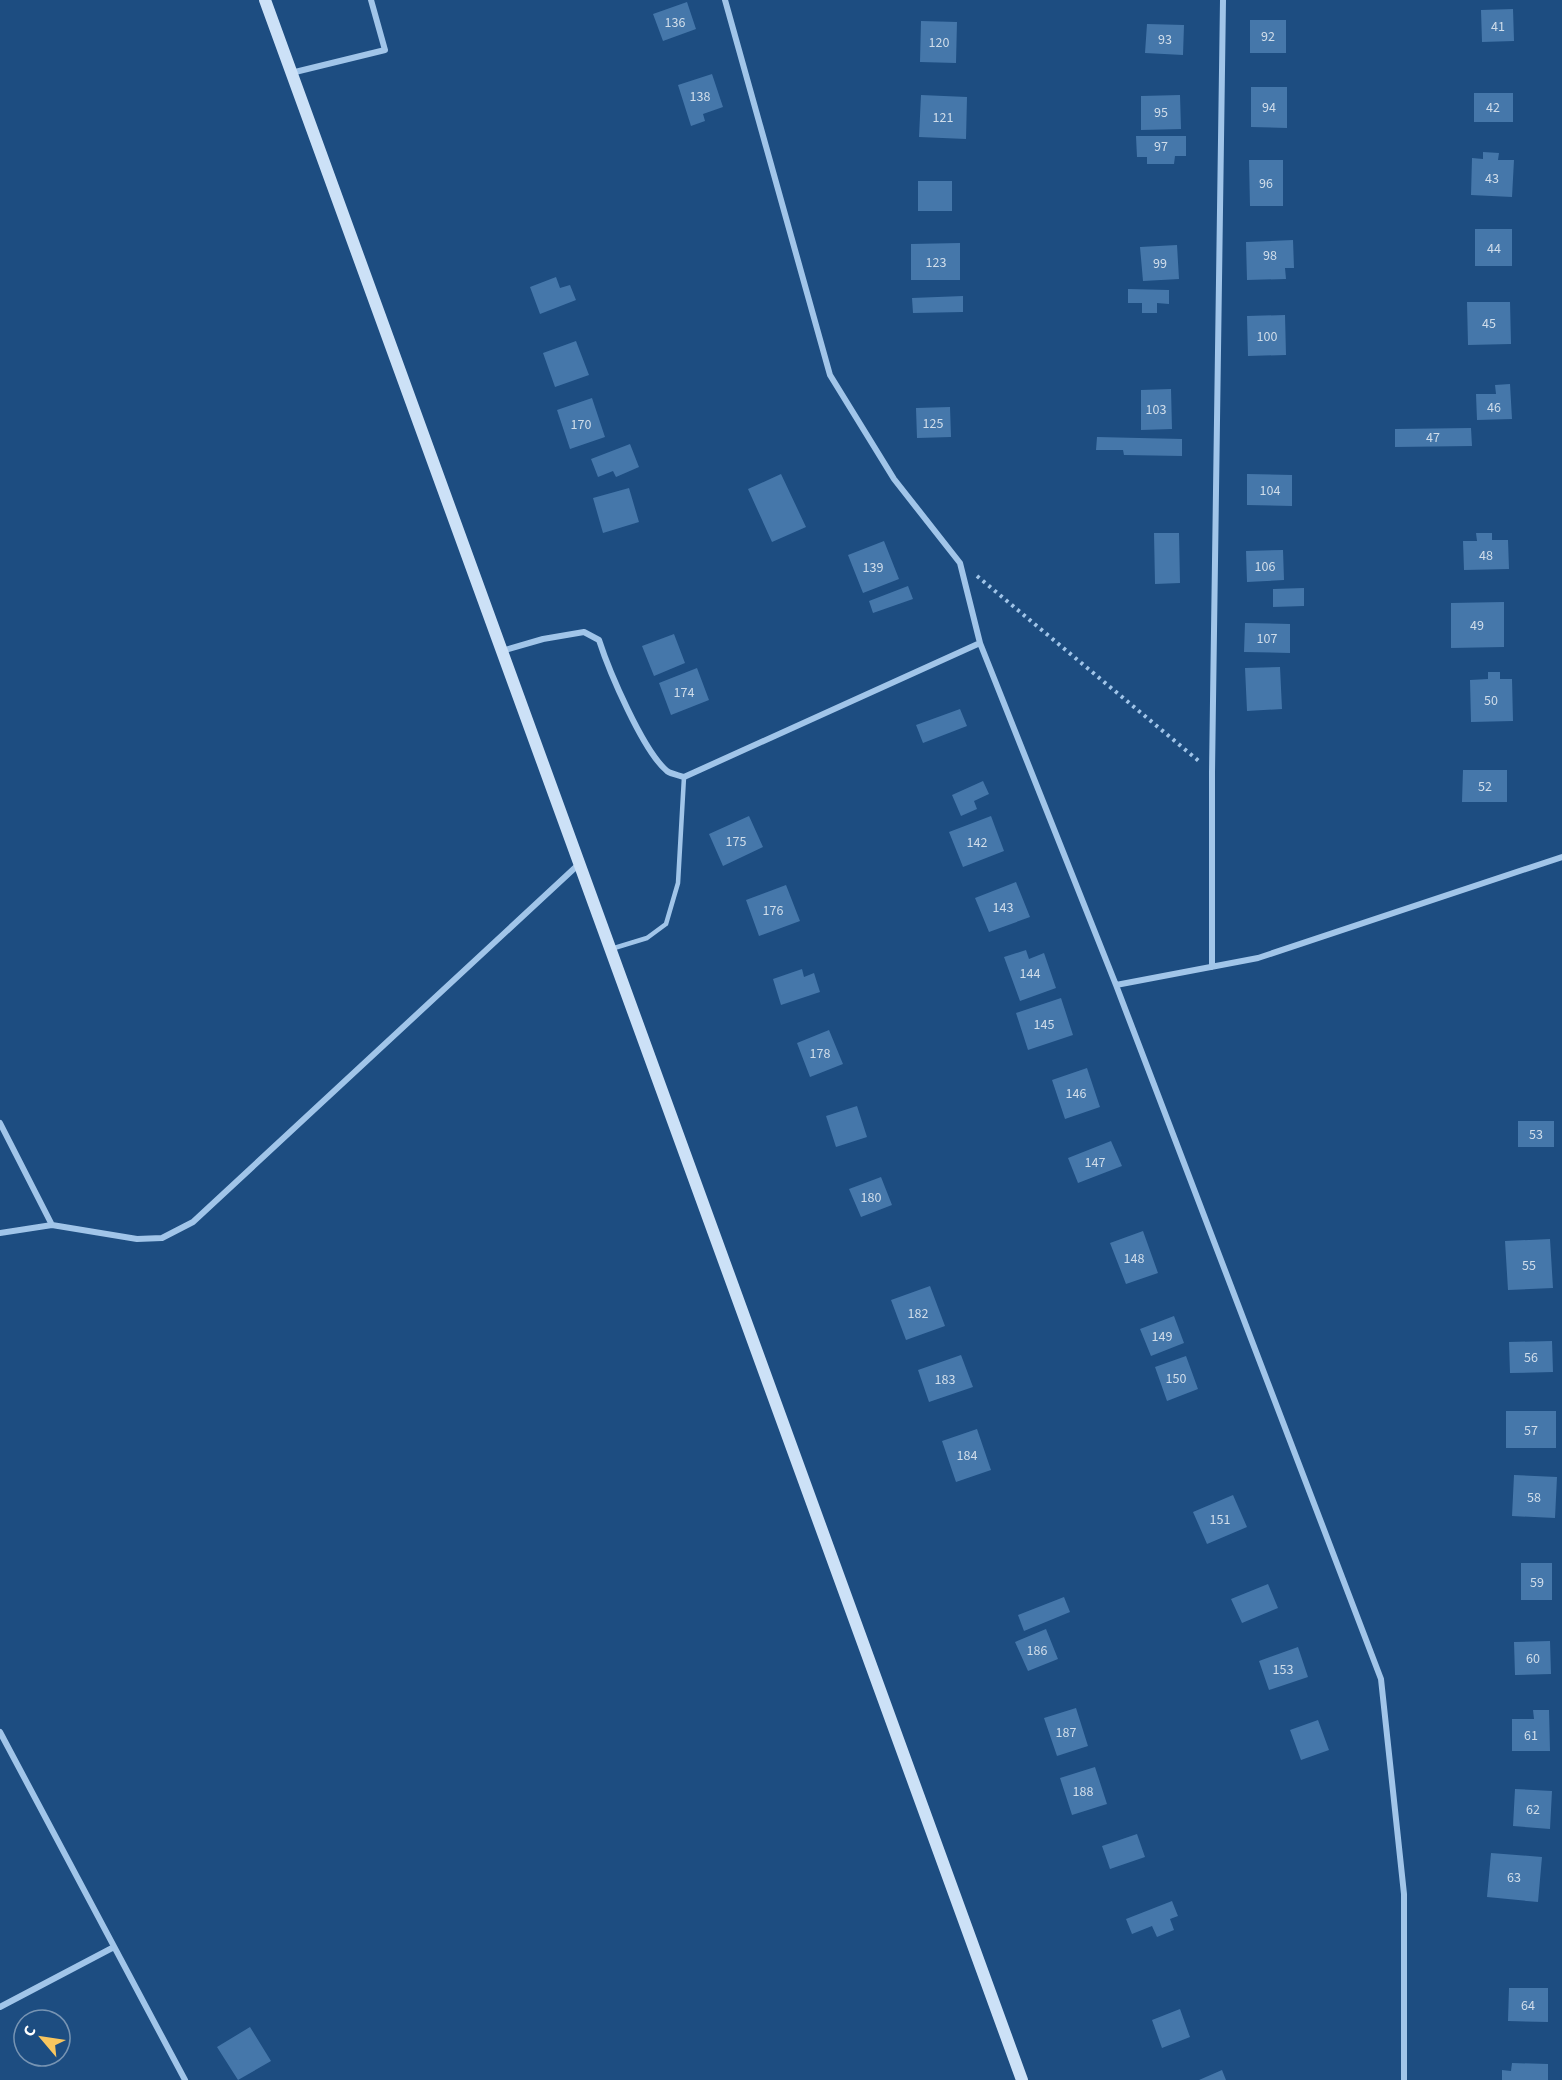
<svg xmlns="http://www.w3.org/2000/svg" width="1562" height="2080" viewBox="0 0 1562 2080" font-family="'Source Sans 3',sans-serif">
<style>
.building{fill:#4577aa}
.lines{fill:none;stroke-linecap:round;stroke-linejoin:round}
.path{stroke:#a1c5e9;stroke-width:4;stroke-dasharray:3 4.5;stroke-linecap:butt}
.service{stroke:#a1c5e9;stroke-width:4.5}
.minor{stroke:#a1c5e9;stroke-width:6}
.secondary{stroke:#cce1f7;stroke-width:12}
.labels{text-anchor:middle;stroke-width:4.5;stroke-linejoin:round;paint-order:stroke}
.number-label{font-size:14px;fill:#d0ddea}
</style>
<rect width="100%" height="100%" fill="#1d4d81"/>
<path class="building" d="M687 2 696 29 663 41 653 14Z
M1513 9 1514 41 1482 42 1481 10Z
M1250 20H1286V53H1250Z
M921 21 957 22 956 63 920 62Z
M1147 24 1184 25 1183 55 1145 53Z
M712 74 723 107 703 114 705 121 691 126 678 85Z
M1251 87H1287V128L1251 127Z
M1474 93H1513V122H1474Z
M921 95 967 97 966 139 919 137Z
M1180 95 1181 129 1141 130V96Z
M1136 136H1186V156H1175L1174 164H1147V157H1137Z
M1483 152 1499 153 1498 160H1514L1512 197 1471 195 1472 158 1483 159Z
M1249 160H1283V206H1250Z
M918 181H952V211H918Z
M1475 229H1512V266H1475Z
M1293 240 1294 268H1285L1286 279 1247 280 1246 242Z
M960 243V280H911V244Z
M1177 245 1179 279 1143 281 1140 247Z
M556 277 560 288 570 285 576 300 540 314 530 287Z
M1128 289 1169 290V304L1157 303V313H1142V303H1128Z
M963 296V312L913 313 912 298Z
M1467 302H1510L1511 344 1468 345Z
M1285 315 1286 355 1248 356 1247 316Z
M576 341 589 375 555 387 543 353Z
M1510 384 1512 419 1477 420 1476 394H1496L1495 385Z
M1171 389 1172 429 1141 430V390Z
M592 398 605 437 570 449 557 410Z
M950 407 951 437 917 438 916 408Z
M1471 428 1472 446 1395 447V429Z
M1097 437 1182 439V456L1124 455 1123 450H1096Z
M630 444 639 467 616 477 613 471 598 477 591 459Z
M781 474 806 527 772 542 748 489Z
M1247 474 1292 475V506L1247 505Z
M629 488 639 522 603 533 593 498Z
M1154 533H1179L1180 583 1155 584Z
M1476 533H1492V540H1508L1509 569 1464 570 1463 541H1477Z
M884 541 899 579 863 593 848 555Z
M1283 550 1284 580 1247 582 1246 551Z
M908 586 913 599 873 613 869 601Z
M1304 588V606L1273 607V589Z
M1504 602V647L1451 648V603Z
M1245 623 1290 624V653L1244 652Z
M674 634 685 663 654 676 642 646Z
M1280 667 1282 709 1247 711 1245 668Z
M697 668 709 700 671 715 659 683Z
M1488 672H1500V679H1512L1513 721 1471 722 1470 680 1488 679Z
M960 709 967 726 923 743 916 725Z
M1463 770H1507V802H1462Z
M983 781 989 794 974 801 977 809 961 816 952 795Z
M749 816 763 847 723 866 709 834Z
M991 816 1004 851 963 867 949 832Z
M1016 882 1030 917 989 932 975 898Z
M786 885 800 921 759 936 746 900Z
M1026 950 1029 959 1044 953 1056 988 1020 1001 1004 957Z
M802 969 804 977 814 973 820 992 781 1005 773 979Z
M1061 998 1073 1035 1028 1050 1016 1013Z
M829 1030 843 1064 810 1077 797 1043Z
M1087 1068 1100 1107 1065 1119 1052 1080Z
M857 1106 867 1137 836 1147 826 1116Z
M1518 1121H1554V1147H1518Z
M1111 1141 1122 1166 1078 1183 1068 1158Z
M881 1177 892 1205 861 1217 849 1189Z
M1143 1231 1158 1273 1126 1284 1110 1243Z
M1550 1239 1553 1288 1508 1290 1505 1241Z
M930 1286 945 1326 906 1340 891 1300Z
M1174 1316 1184 1343 1151 1356 1140 1329Z
M1552 1341 1553 1372 1510 1373 1509 1342Z
M961 1355 973 1387 929 1402 918 1370Z
M1186 1356 1198 1389 1167 1401 1155 1367Z
M1506 1411H1556V1448H1506Z
M977 1429 991 1470 956 1482 942 1441Z
M1514 1475 1557 1477 1555 1518 1512 1516Z
M1233 1495 1247 1527 1207 1544 1193 1512Z
M1521 1563H1552V1600H1521Z
M1268 1584 1278 1608 1242 1623 1231 1599Z
M1064 1597 1070 1612 1024 1631 1018 1615Z
M1046 1629 1058 1659 1028 1671 1015 1642Z
M1550 1641 1551 1674 1515 1675 1514 1642Z
M1298 1647 1308 1677 1269 1690 1259 1661Z
M1076 1708 1088 1746 1057 1756 1044 1718Z
M1533 1710H1549L1550 1751H1512V1719H1534Z
M1318 1720 1329 1750 1301 1760 1290 1730Z
M1095 1767 1107 1804 1072 1815 1060 1778Z
M1515 1789 1552 1791 1550 1829 1513 1826Z
M1137 1834 1145 1857 1110 1869 1102 1846Z
M1491 1853 1542 1857 1538 1902 1487 1897Z
M1172 1901 1178 1916 1170 1919 1174 1930 1157 1937 1152 1926 1132 1934 1126 1919Z
M1509 1988H1548V2022L1508 2021Z
M1180 2009 1190 2037 1162 2048 1152 2020Z
M250 2027 271 2061 238 2080 217 2047Z
M1512 2063 1548 2064V2080H1502V2070L1511 2071Z
M1222 2070 1226 2080H1199Z"/>
<g class="lines">
<path class="path" d="M977 576 1200 762"/>
<path class="service" d="M611 949 647 938 666 924 678 883 684 777"/>
<path class="minor" d="M725 0 830 375 894 479 960 563 980 643 1116 985 1381 1679 1404 1894V2080
M291 73 385 50 371 0
M502 651 543 639 584 632 599 640C609 671 643 751 667 771 671 774 678 775 684 777L980 643
M1212 967V772L1223 0
M1116 985 1258 958 1562 857
M0 1123 52 1225
M0 1233 52 1225 137 1239 162 1238 193 1222 579 864
M0 1732 185 2080
M0 2007 114 1947"/>
<path class="secondary" d="M265 0 1022 2080"/>
</g>
<g class="labels">
<g class="number-label">
<text x="675" y="27">136</text>
<text x="1498" y="31">41</text>
<text x="1268" y="41">92</text>
<text x="1165" y="44">93</text>
<text x="939" y="47">120</text>
<text x="700" y="101">138</text>
<text x="1269" y="112">94</text>
<text x="1493" y="112">42</text>
<text x="1161" y="117">95</text>
<text x="943" y="122">121</text>
<text x="1161" y="151">97</text>
<text x="1492" y="183">43</text>
<text x="1266" y="188">96</text>
<text x="1494" y="253">44</text>
<text x="1270" y="260">98</text>
<text x="936" y="267">123</text>
<text x="1160" y="268">99</text>
<text x="1489" y="328">45</text>
<text x="1267" y="341">100</text>
<text x="1494" y="412">46</text>
<text x="1156" y="414">103</text>
<text x="933" y="428">125</text>
<text x="581" y="429">170</text>
<text x="1433" y="442">47</text>
<text x="1270" y="495">104</text>
<text x="1486" y="560">48</text>
<text x="1265" y="571">106</text>
<text x="873" y="572">139</text>
<text x="1477" y="630">49</text>
<text x="1267" y="643">107</text>
<text x="684" y="697">174</text>
<text x="1491" y="705">50</text>
<text x="1485" y="791">52</text>
<text x="736" y="846">175</text>
<text x="977" y="847">142</text>
<text x="1003" y="912">143</text>
<text x="773" y="915">176</text>
<text x="1030" y="978">144</text>
<text x="1044" y="1029">145</text>
<text x="820" y="1058">178</text>
<text x="1076" y="1098">146</text>
<text x="1536" y="1139">53</text>
<text x="1095" y="1167">147</text>
<text x="871" y="1202">180</text>
<text x="1134" y="1263">148</text>
<text x="1529" y="1270">55</text>
<text x="918" y="1318">182</text>
<text x="1162" y="1341">149</text>
<text x="1531" y="1362">56</text>
<text x="1176" y="1383">150</text>
<text x="945" y="1384">183</text>
<text x="1531" y="1435">57</text>
<text x="967" y="1460">184</text>
<text x="1534" y="1502">58</text>
<text x="1220" y="1524">151</text>
<text x="1537" y="1587">59</text>
<text x="1037" y="1655">186</text>
<text x="1533" y="1663">60</text>
<text x="1283" y="1674">153</text>
<text x="1066" y="1737">187</text>
<text x="1531" y="1740">61</text>
<text x="1083" y="1796">188</text>
<text x="1533" y="1814">62</text>
<text x="1514" y="1882">63</text>
<text x="1528" y="2010">64</text>
</g>
</g>
<g transform="translate(42 2038) rotate(299)"><circle r="28" fill="#1d4d81" stroke="#7794b3" stroke-width="1.5"/>
<path d="M0-4.5L10 22L0 15L-10 22Z" fill="#f9c65f"/>
<text y="-9" font-size="16" font-weight="bold" text-anchor="middle" fill="#ffffff">С</text>
</g>
</svg>
